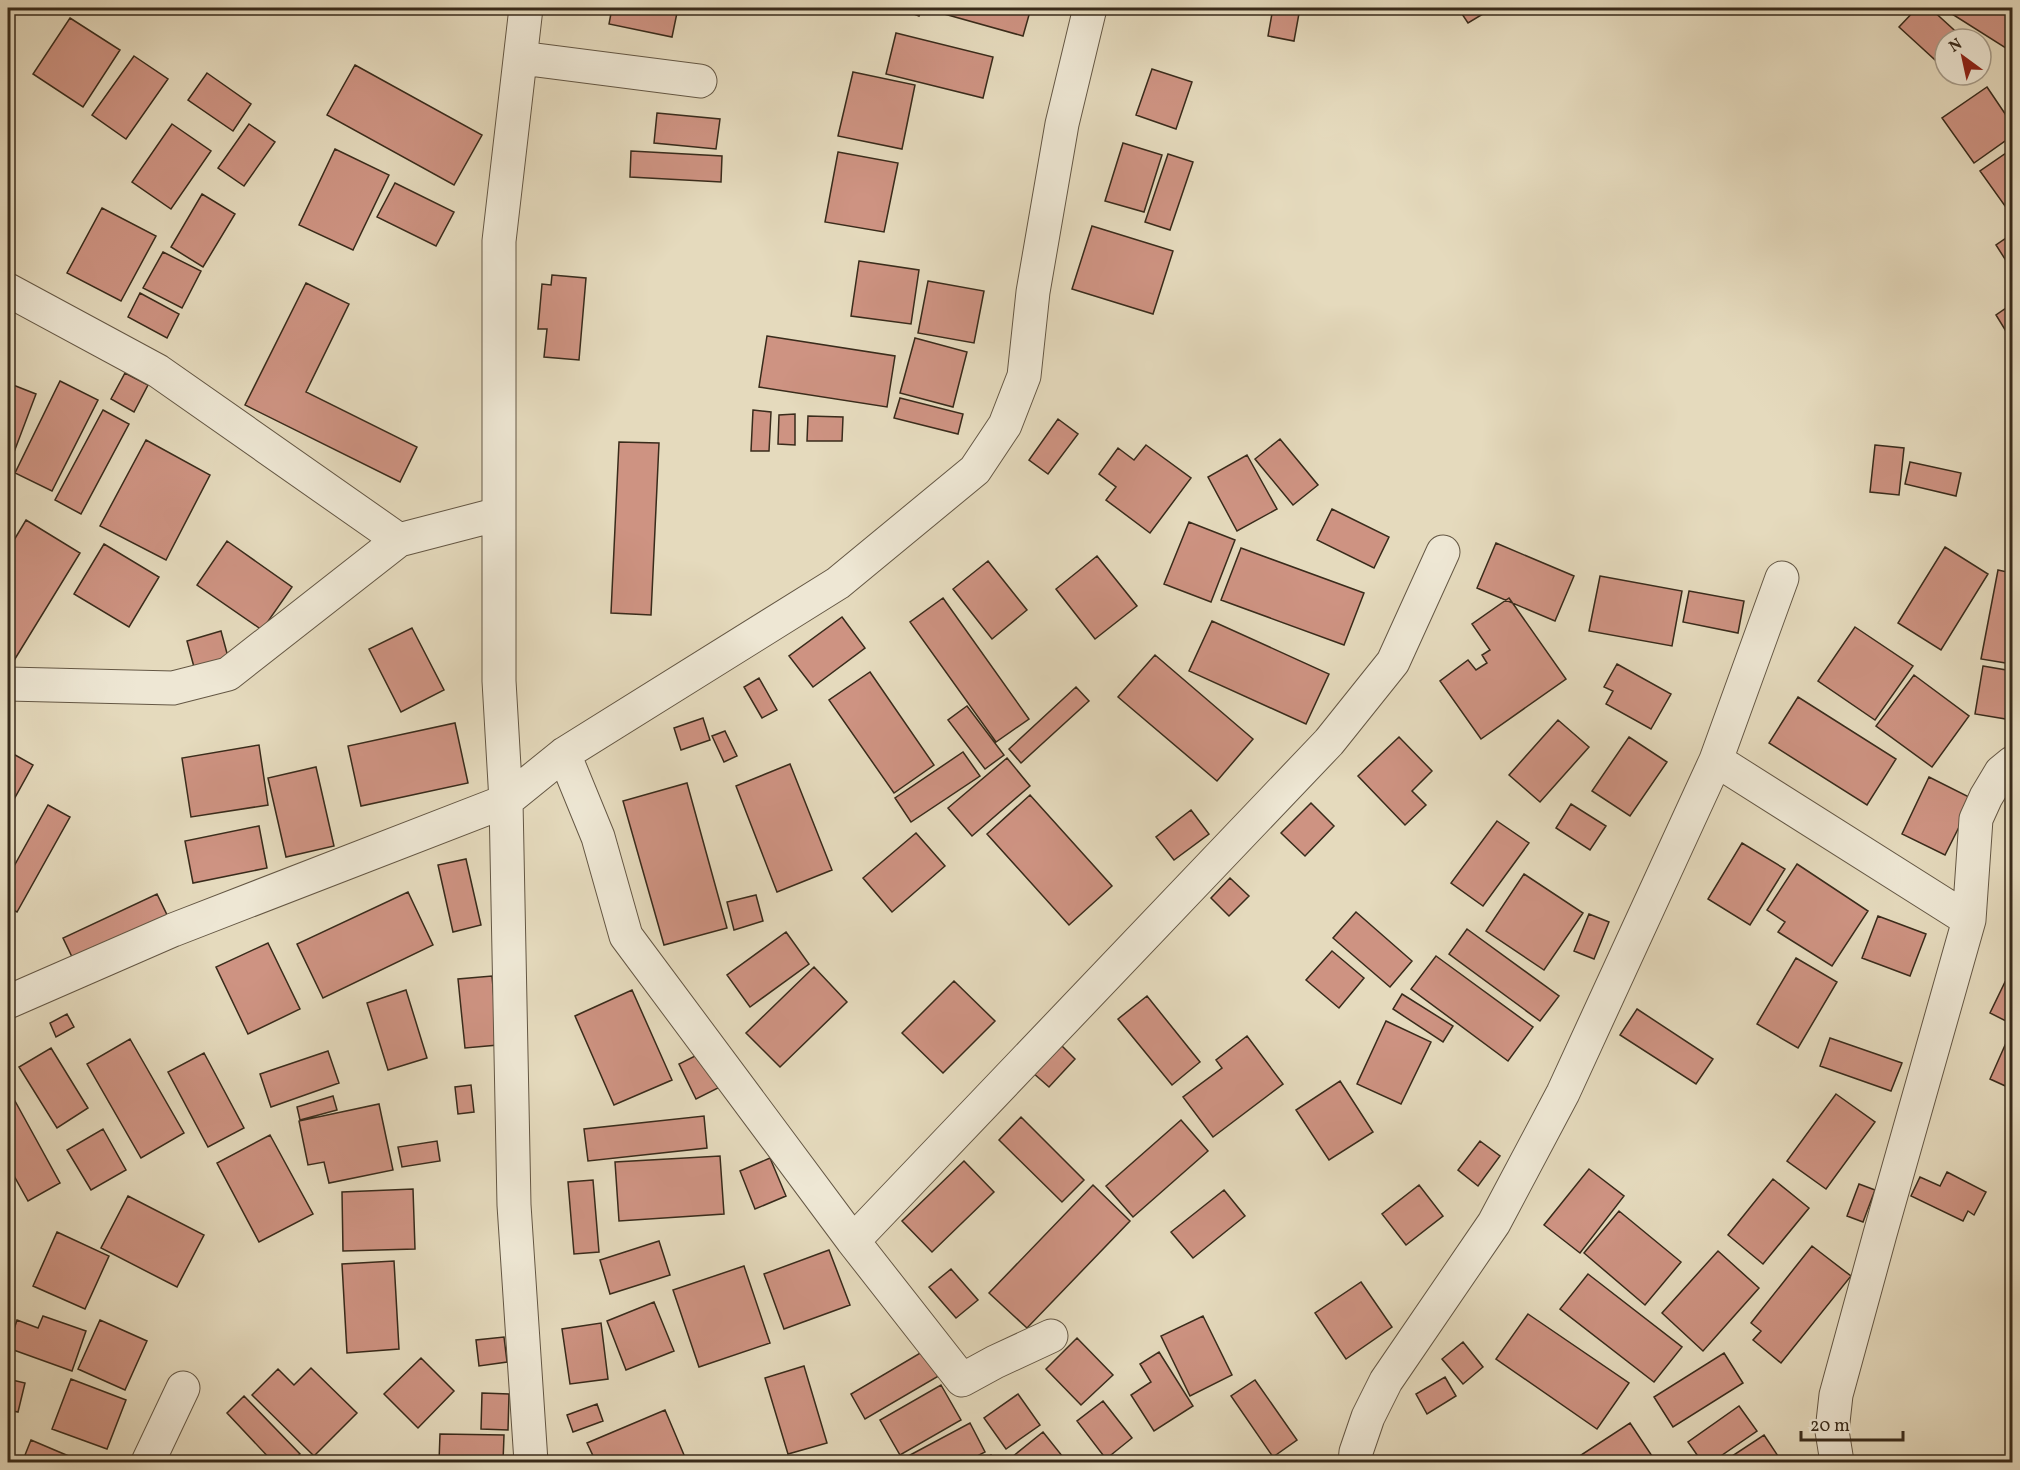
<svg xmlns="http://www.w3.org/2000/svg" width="2020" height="1470" viewBox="0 0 2020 1470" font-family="Vollkorn,serif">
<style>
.building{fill:#ce9382;stroke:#392b1b;stroke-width:1.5}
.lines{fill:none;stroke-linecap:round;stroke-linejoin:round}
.minor-casing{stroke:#645744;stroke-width:35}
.minor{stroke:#eee7d4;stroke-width:33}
</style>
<rect width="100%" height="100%" fill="#e5dabd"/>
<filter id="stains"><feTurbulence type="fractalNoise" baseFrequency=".00333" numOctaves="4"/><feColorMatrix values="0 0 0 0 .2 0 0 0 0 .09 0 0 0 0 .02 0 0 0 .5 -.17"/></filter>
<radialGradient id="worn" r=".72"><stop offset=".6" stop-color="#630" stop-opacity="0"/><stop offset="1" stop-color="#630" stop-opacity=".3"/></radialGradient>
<path class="building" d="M612 8H678L672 37 609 24Z
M901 8H922L919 16 901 9Z
M931 8H1031L1023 36 930 10Z
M1273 8H1300L1294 41 1268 36Z
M1458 8H1493L1468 23Z
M1917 8H1930L1964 39H1945V69L1899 27Z
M1956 8H1995L2012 18V52L1952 14Z
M70 18 120 50 83 107 33 74Z
M896 33 993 57 983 98 886 74Z
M134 56 168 79 126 139 92 115Z
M355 65 482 135 454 185 327 115Z
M1152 69 1192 82 1176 129 1136 115Z
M853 72 915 85 902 149 838 136Z
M207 73 251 104 233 131 188 100Z
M1987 87 2012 124V136L1974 163 1942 118Z
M657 113 720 119 716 149 654 143Z
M172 124 211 151 171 209 132 182Z
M249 124 275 142 244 186 218 168Z
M1123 143 1162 155 1144 212 1105 201Z
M335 149 389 175 353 250 299 225Z
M2012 149V200L2005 206 1980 171Z
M631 151 722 156 721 182 630 177Z
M838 152 898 163 884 232 825 222Z
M1168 154 1193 162 1170 230 1145 222Z
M395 183 454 212 436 246 377 217Z
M202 194 235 214 203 267 171 247Z
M102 208 156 236 121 301 67 273Z
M1092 226 1173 251 1153 314 1072 289Z
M2012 234V270L1996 245Z
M163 252 201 271 182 308 143 288Z
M859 261 919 270 911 324 851 316Z
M552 275 586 278 579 360 544 357 547 329H538L542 284 551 285Z
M928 281 984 291 974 343 918 333Z
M306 283 349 304 306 392 417 447 400 482 245 405Z
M140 293 179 314 167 338 128 317Z
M2012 304V341L1996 315Z
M767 336 895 356 887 407 759 387Z
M915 338 967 352 953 407 900 393Z
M125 373 148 385 134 412 111 399Z
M60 381 98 400 52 491 15 473Z
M8 383 36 394 8 468Z
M900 398 963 414 958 434 894 418Z
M103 410 129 424 81 514 55 500Z
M753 410 771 412 769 451H751Z
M795 414V445L778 444 779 415Z
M808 416 843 417 842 441H807Z
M1058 419 1078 434 1048 474 1029 460Z
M1280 439 1318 485 1293 505 1255 459Z
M146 440 210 475 166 560 100 526Z
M619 442 659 443 651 615 611 613Z
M1146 445 1191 478 1150 533 1106 500 1116 487 1099 474 1118 448 1134 460Z
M1875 445 1904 448 1899 495 1870 492Z
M1247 455 1277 509 1237 531 1208 477Z
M1910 462 1961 473 1956 496 1905 484Z
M1332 509 1389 537 1374 568 1317 540Z
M26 520 80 553 10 667 8 665V550Z
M1189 522 1235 540 1211 602 1164 584Z
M227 541 292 587 262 630 197 585Z
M1496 543 1574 576 1555 621 1477 588Z
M104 544 159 577 129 627 74 594Z
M1945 547 1988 574 1941 650 1898 623Z
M1241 548 1364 593 1344 645 1221 600Z
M1097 556 1137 606 1095 639 1056 589Z
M988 561 1027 610 992 639 953 589Z
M1998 570 2012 573V664L1981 659Z
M1600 576 1682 591 1672 646 1589 631Z
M1689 591 1744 601 1738 633 1683 622Z
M943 598 1029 719 996 742 910 622Z
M1509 598 1566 679 1481 739 1440 681 1468 660 1476 670 1487 663 1482 655 1490 650 1472 624Z
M842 617 865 648 813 687 789 656Z
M1212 621 1329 674 1306 724 1189 671Z
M1855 627 1913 666 1875 720 1818 681Z
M412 628 444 690 401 712 369 649Z
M221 631 228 657 194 667 187 641Z
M1155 655 1253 739 1217 781 1118 697Z
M1617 664 1671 694 1651 729 1606 704 1613 691 1604 687Z
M1983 666 2012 671V720L1975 714Z
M870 672 934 765 894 793 829 700Z
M1914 675 1969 716 1932 767 1876 726Z
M759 678 777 710 762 718 744 687Z
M1076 687 1089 701 1021 763 1009 749Z
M1798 697 1896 759 1867 805 1769 743Z
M967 706 1004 755 985 769 948 720Z
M703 718 710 740 681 750 674 728Z
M1558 720 1589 747 1540 802 1509 775Z
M455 723 468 783 361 806 348 746Z
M725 731 737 756 724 762 712 736Z
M1399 737 1432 771 1412 791 1426 805 1405 825 1358 776Z
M1629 737 1667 762 1630 816 1592 791Z
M259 745 268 805 191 817 182 758Z
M8 751 33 765 8 810Z
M963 752 980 776 911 822 895 798Z
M1007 758 1030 786 972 836 948 808Z
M790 764 832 870 777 892 736 786Z
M316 767 334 846 286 857 268 778Z
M1929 777 1973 799 1945 855 1902 834Z
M687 783 727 928 664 945 623 801Z
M1030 795 1112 886 1069 925 987 834Z
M1311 803 1334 826 1305 856 1281 833Z
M1571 804 1606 826 1590 850 1556 828Z
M48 805 70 817 17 912 8 907V877Z
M1191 810 1209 834 1174 860 1156 837Z
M1497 821 1529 843 1483 906 1451 883Z
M259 826 267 868 193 883 185 841Z
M916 833 945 866 892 912 863 878Z
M1742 843 1785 869 1750 925 1708 899Z
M466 859 481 925 453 932 438 865Z
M1797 864 1868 911 1832 966 1778 932 1785 922 1767 910Z
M1524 874 1583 913 1544 970 1486 931Z
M1230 878 1249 896 1229 916 1211 898Z
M408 892 433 945 323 998 297 944Z
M157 894 169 919 74 961 63 938Z
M756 895 763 921 734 930 727 902Z
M1356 912 1412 961 1390 987 1333 938Z
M1589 914 1609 922 1594 959 1574 951Z
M1878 916 1926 934 1910 976 1862 958Z
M1467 929 1559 996 1540 1021 1449 954Z
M786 932 809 964 750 1007 727 975Z
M268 943 300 1009 248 1034 216 967Z
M1332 951 1364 978 1339 1008 1306 980Z
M1436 956 1533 1027 1508 1061 1411 989Z
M1796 958 1837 982 1798 1048 1757 1024Z
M814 967 847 1002 780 1067 746 1033Z
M492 976 498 1045 465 1048 458 979Z
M954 981 995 1021 943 1073 902 1033Z
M2005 982 2012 985V1024L1990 1013Z
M406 990 427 1058 388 1070 367 1003Z
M632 990 672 1080 614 1105 575 1016Z
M1402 994 1453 1026 1443 1042 1393 1009Z
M1147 996 1200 1062 1172 1085 1118 1019Z
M1637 1009 1713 1059 1696 1084 1620 1035Z
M67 1014 74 1027 56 1037 50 1023Z
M1386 1021 1431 1042 1401 1104 1357 1084Z
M1247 1036 1283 1084 1213 1137 1183 1097 1222 1068 1216 1060Z
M1830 1038 1902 1063 1891 1091 1820 1066Z
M130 1039 184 1133 141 1158 87 1064Z
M1059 1043 1075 1059 1049 1087 1032 1072Z
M2006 1043 2012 1046V1089L1990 1079Z
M51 1048 88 1108 57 1128 19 1067Z
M328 1051 339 1083 271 1107 260 1074Z
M204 1053 244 1128 208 1147 168 1072Z
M701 1053 718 1088 696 1099 679 1064Z
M1340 1081 1373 1132 1329 1160 1296 1110Z
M471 1085 474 1112 458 1114 455 1087Z
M1836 1094 1875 1122 1826 1189 1787 1161Z
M333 1096 337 1110 300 1120 297 1107Z
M15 1101 60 1183 28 1201 8 1165V1105Z
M379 1104 393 1170 329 1183 324 1162 308 1165 299 1121Z
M704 1116 707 1148 588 1161 584 1129Z
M1021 1117 1084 1180 1062 1202 999 1140Z
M1181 1120 1208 1151 1133 1217 1106 1186Z
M103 1129 126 1170 91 1190 67 1150Z
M270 1135 313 1214 259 1242 217 1163Z
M437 1141 440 1161 402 1167 398 1147Z
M1480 1141 1500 1156 1478 1186 1458 1170Z
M720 1156 724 1214 619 1221 615 1162Z
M770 1158 786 1196 755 1209 740 1171Z
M964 1161 994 1192 932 1252 902 1221Z
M1589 1169 1624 1196 1580 1253 1544 1225Z
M1947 1172 1986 1192 1974 1215 1968 1211 1963 1221 1911 1196 1920 1177 1940 1186Z
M1773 1179 1809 1208 1763 1264 1728 1235Z
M593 1180 599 1252 574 1254 568 1182Z
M1859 1184 1875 1190 1863 1222 1847 1216Z
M1093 1185 1130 1221 1027 1328 989 1293Z
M1419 1185 1443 1216 1406 1245 1382 1214Z
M413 1189 415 1249 343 1251 342 1192Z
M1224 1190 1245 1216 1193 1258 1171 1232Z
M128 1196 204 1235 177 1287 101 1248Z
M1619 1211 1681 1262 1645 1305 1584 1253Z
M57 1232 109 1256 85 1309 33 1286Z
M659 1241 670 1275 610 1294 600 1260Z
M1812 1246 1851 1276 1781 1363 1753 1340 1761 1331 1751 1323Z
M829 1250 850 1305 784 1329 764 1274Z
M1718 1251 1759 1288 1703 1351 1662 1313Z
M394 1261 399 1349 347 1353 342 1264Z
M744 1266 770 1343 699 1367 673 1290Z
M951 1269 978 1300 956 1318 929 1287Z
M1588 1274 1682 1347 1654 1382 1560 1309Z
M1361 1282 1392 1327 1346 1359 1315 1313Z
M654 1302 674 1351 626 1370 607 1321Z
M1528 1314 1629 1383 1597 1429 1496 1359Z
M43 1316 86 1331 72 1371 8 1348 17 1320 38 1328Z
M1203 1316 1232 1375 1190 1396 1161 1336Z
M100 1320 147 1341 125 1390 78 1369Z
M601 1323 608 1379 570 1384 562 1329Z
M504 1337 507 1362 479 1366 476 1340Z
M1077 1338 1113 1375 1081 1405 1046 1369Z
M1463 1342 1483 1367 1463 1384 1442 1359Z
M927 1349 942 1374 865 1419 851 1394Z
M1159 1352 1193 1406 1154 1431 1131 1395 1151 1382 1140 1364Z
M1724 1353 1743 1383 1673 1427 1654 1397Z
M421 1358 454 1391 418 1428 384 1394Z
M804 1366 827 1443 788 1454 765 1378Z
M311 1368 357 1413 314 1456 252 1395 278 1369 294 1385Z
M1445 1377 1456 1396 1427 1414 1416 1394Z
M8 1379 25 1383 18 1412 8 1410Z
M71 1379 126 1400 107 1449 52 1429Z
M1255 1380 1297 1440 1273 1457 1231 1396Z
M941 1385 961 1420 900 1455 880 1420Z
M482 1393 509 1394 508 1430 481 1429Z
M1018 1394 1040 1425 1006 1449 984 1418Z
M244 1396 300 1454 291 1462H273L227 1413Z
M1103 1401 1132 1438 1106 1459 1077 1421Z
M597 1404 603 1421 573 1432 567 1415Z
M1739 1406 1757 1431 1712 1462H1702L1688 1442Z
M665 1410 687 1462H596L587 1443Z
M970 1423 985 1452 966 1462H897Z
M1630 1423 1656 1462H1581L1578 1457Z
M1043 1432 1063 1457 1056 1462H1009L1007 1461Z
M440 1434 504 1435 503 1462H439Z
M1764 1435 1782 1462H1723Z
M31 1440 71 1457 69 1462H28L23 1460Z
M991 1455 996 1462H979Z"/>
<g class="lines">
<g class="minor-casing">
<path id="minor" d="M526 8 499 241V681L506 801 514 1205 531 1462
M521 58 700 81
M8 290 158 371 399 540
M8 684 173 688 228 674 399 540 499 514
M564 754 598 837 626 936 853 1241 962 1380 995 1362 1051 1336
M1716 760 1969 920
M8 1002 173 930 506 801 564 754 838 583 975 470 1005 425 1024 376 1033 292 1062 124 1090 8
M853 1241 1329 742 1393 662 1443 552
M148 1462 183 1388
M1355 1462 1356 1452 1368 1417 1386 1381 1494 1223 1563 1093 1716 760 1782 578
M1837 1462 1832 1431 1836 1395 1880 1234 1969 920 1976 819 1986 797 2001 772 2012 763"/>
</g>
<use href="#minor" class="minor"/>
</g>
<rect width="2020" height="1470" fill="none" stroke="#e5dabd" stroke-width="30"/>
<rect x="9" y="9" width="2002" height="1452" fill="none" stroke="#392b1b" stroke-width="3"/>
<rect x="15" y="15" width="1990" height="1440" fill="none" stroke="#392b1b" stroke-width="1.5"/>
<g transform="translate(1963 57) rotate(327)"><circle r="28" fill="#eee7d4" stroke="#a69c8a" stroke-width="1.5"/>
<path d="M0-4.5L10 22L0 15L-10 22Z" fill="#8f2418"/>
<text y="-9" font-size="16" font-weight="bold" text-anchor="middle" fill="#392b1b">N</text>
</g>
<path d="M1801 1431v9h102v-9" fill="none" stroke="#392b1b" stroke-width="3"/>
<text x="1810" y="1431" font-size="18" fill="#392b1b" stroke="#eee7d4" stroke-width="4.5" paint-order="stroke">20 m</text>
<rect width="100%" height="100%" filter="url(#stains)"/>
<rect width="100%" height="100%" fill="url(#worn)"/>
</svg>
